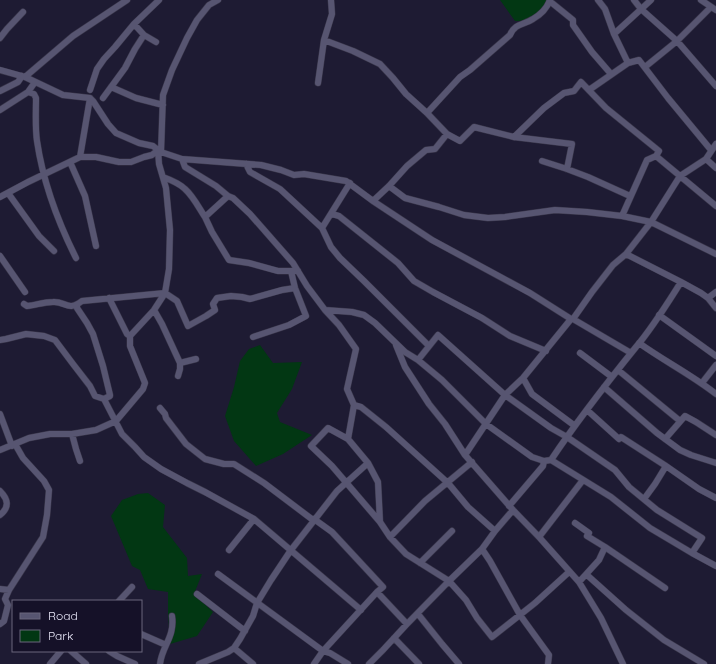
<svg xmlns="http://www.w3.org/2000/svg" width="716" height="664" viewBox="0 0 716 664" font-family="Quicksand,sans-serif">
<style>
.green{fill:#023713}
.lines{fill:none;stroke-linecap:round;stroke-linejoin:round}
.minor-casing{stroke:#3a374b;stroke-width:7}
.minor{stroke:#575571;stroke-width:6}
</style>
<rect width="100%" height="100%" fill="#1e1b33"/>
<path class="green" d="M500 0H548L543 9 529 20 519 21H515Z
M260 345 273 363 302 362 292 389 277 413 280 422 312 435 283 454 256 466 234 441 225 416 234 387 240 361 249 349Z
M148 493 165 505 163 527 187 558 188 576 202 574 194 594 213 612 197 636 170 644 168 613V592L148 589 140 570 132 566 111 516 122 500 138 494Z"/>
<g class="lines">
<g class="minor-casing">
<path id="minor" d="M598 0 605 9 614 34 628 63
M634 0 641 9 677 41 716 86
M701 0 716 10
M549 2 552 3 573 20V25L592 52 611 74
M134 24 144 35 156 42
M614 34 651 0
M0 38 7 29 23 12
M324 40 353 51 380 64 393 78 406 94 427 113 447 134 460 141 474 127 514 137 572 144 567 169
M645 67 677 41 711 7
M0 70 25 77 63 95 90 98 93 101 108 124 116 133 139 143 153 146 158 150 159 164 166 188 170 230 169 269 165 293 154 310 130 336V346L145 383 143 389 116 421 96 430 72 434H50L29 438 0 450
M25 77 73 36 127 0
M318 83 324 40 332 14 331 0
M111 87 136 98 163 105
M90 90 97 69 104 59 115 47 134 24 159 0
M589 90 628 63 639 60 668 98 711 150
M0 91 18 82 22 76
M28 92 34 94 36 98C36 112 35 127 37 141 43 182 58 222 76 258
M103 98 125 68 135 49 144 35
M0 110 28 92 35 82
M427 113 460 77 470 70 510 35C515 23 524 25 533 19 540 15 547 8 550 0
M514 137 544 108 564 93 574 91 581 82 606 108 659 151 656 156 716 206
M161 152 163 95 172 70 187 38 197 20 209 5 218 0
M80 157 90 98
M182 159 261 165 281 170 294 175 304 174 346 181 373 201 432 240 530 293 571 319
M706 159 716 168
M542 161 567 169 588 177 630 196
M70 162 85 196 96 246
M246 164 250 172 280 189 322 228 331 247 340 258 364 281 429 346
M163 177C171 180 179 183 185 189 193 196 199 208 205 217
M389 186 405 198 439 207 464 215 488 218 505 217 555 210 587 212 622 216 651 222 716 254
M8 193 39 236 54 251
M228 196 205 217 212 232 229 260 249 263 278 271H298
M0 197 28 182 80 157H96L119 162H131L144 157 152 155 158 150 161 152 182 159 185 167 216 186 228 196 233 198 250 214 293 263 307 286 325 310 352 312 364 315 375 323 405 352 418 360 442 380 486 424 532 457 544 461 551 460 611 497 650 528 692 553 716 566
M373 201 389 186 407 166 426 150 435 149 447 134
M332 214 339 216 398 263 414 281 433 292 482 318 510 336 546 351
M622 216 647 160 656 156
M322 228 350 183
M626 254 681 282 701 293 708 298 716 308
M0 256 25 292
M109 298 127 334 130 336
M708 298 716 292
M24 304 27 306C36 305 44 302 53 302 65 301 68 312 82 301L165 293 177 301 188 326 206 316 215 310 213 304 217 298 231 296 242 297 250 299 282 290 295 288
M77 305V308L87 323 93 334 103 366 110 395V396L104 399
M154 310 162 324 180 363V369L178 376
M325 310 339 325 356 349 347 389 354 405 348 439 368 463 378 482 380 522 390 537 406 554 449 581 466 600 477 618 492 637 535 603 569 572
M659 315 716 356
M573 319 631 353
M253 337 289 325 306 316 295 288 291 271
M0 340 6 339 26 334 44 336 55 340 73 364 90 386 95 396 104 399 122 434 135 447 144 457 161 469 187 483 205 492 254 519 361 610
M639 343C664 361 692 375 716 394
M396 345 405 367 429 404 445 424 465 455 513 510 539 537 579 582 601 618 623 664
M580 353 612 377
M418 360 438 335 505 395 551 428 567 437 615 470 629 487 657 510 702 538 692 553
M180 363 196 359
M618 370 680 421
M523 378 532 394 575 426
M702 383 716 365
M604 387 657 433 680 450 691 455 713 462 716 463
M354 405 361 407 386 427 448 483 468 507 495 531
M160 408 165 414 166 418 186 444 205 459 224 464H234L264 483 313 520
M587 410 619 439 621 437 666 466 699 489 716 498
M0 414 12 446
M72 434 76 449 80 461
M348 439 328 428 311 446 332 466 380 522
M665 439 685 416 696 422 716 435
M465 455 505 395 523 378 571 319H573L592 292 613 265 626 254 651 222 680 176 706 159 716 144
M551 460C577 421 606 384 636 347 653 327 667 304 681 282
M0 491C8 499 10 507 0 515
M644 499 655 484 666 466
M509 506 543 466 544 461
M314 519 332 532 383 587 377 592
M575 523 589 533 587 536 605 547 665 588
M390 537 425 501 472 462
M539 537 583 480
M482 549 490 561 520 615 549 655 548 664
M229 550 254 519
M420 563 452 531
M218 574 323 651 330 653 348 664
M587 575 626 610 664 640 704 664
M579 582 599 560 605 547
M0 589 9 590
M197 594 245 631
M119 601 132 587
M418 614 442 644 459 664
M0 624 4 621 8 605 5 599 9 590 43 537 47 515 49 490 44 481 23 458 15 444
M141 634 166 645
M394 638 419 664
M234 648 253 664
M71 651 86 664
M109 651 117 656 135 664
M50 664 61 651
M160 664C162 646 175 637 172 616
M199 664 228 652 234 648 240 639 253 616 257 603 271 580 291 550 337 491 368 463
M314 664 323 651 377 592 407 624
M369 664 383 650 407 624 449 581 482 549 495 531 513 510"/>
</g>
<use href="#minor" class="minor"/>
</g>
<rect x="12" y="600" width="130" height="52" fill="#151128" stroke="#6a677c"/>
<rect x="20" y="613" width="20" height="6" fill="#575571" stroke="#6a677c"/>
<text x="48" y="620" font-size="12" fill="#e9e8f9">Road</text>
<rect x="20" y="630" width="20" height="12" fill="#023713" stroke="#6a677c"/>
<text x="48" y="640" font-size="12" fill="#e9e8f9">Park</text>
</svg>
